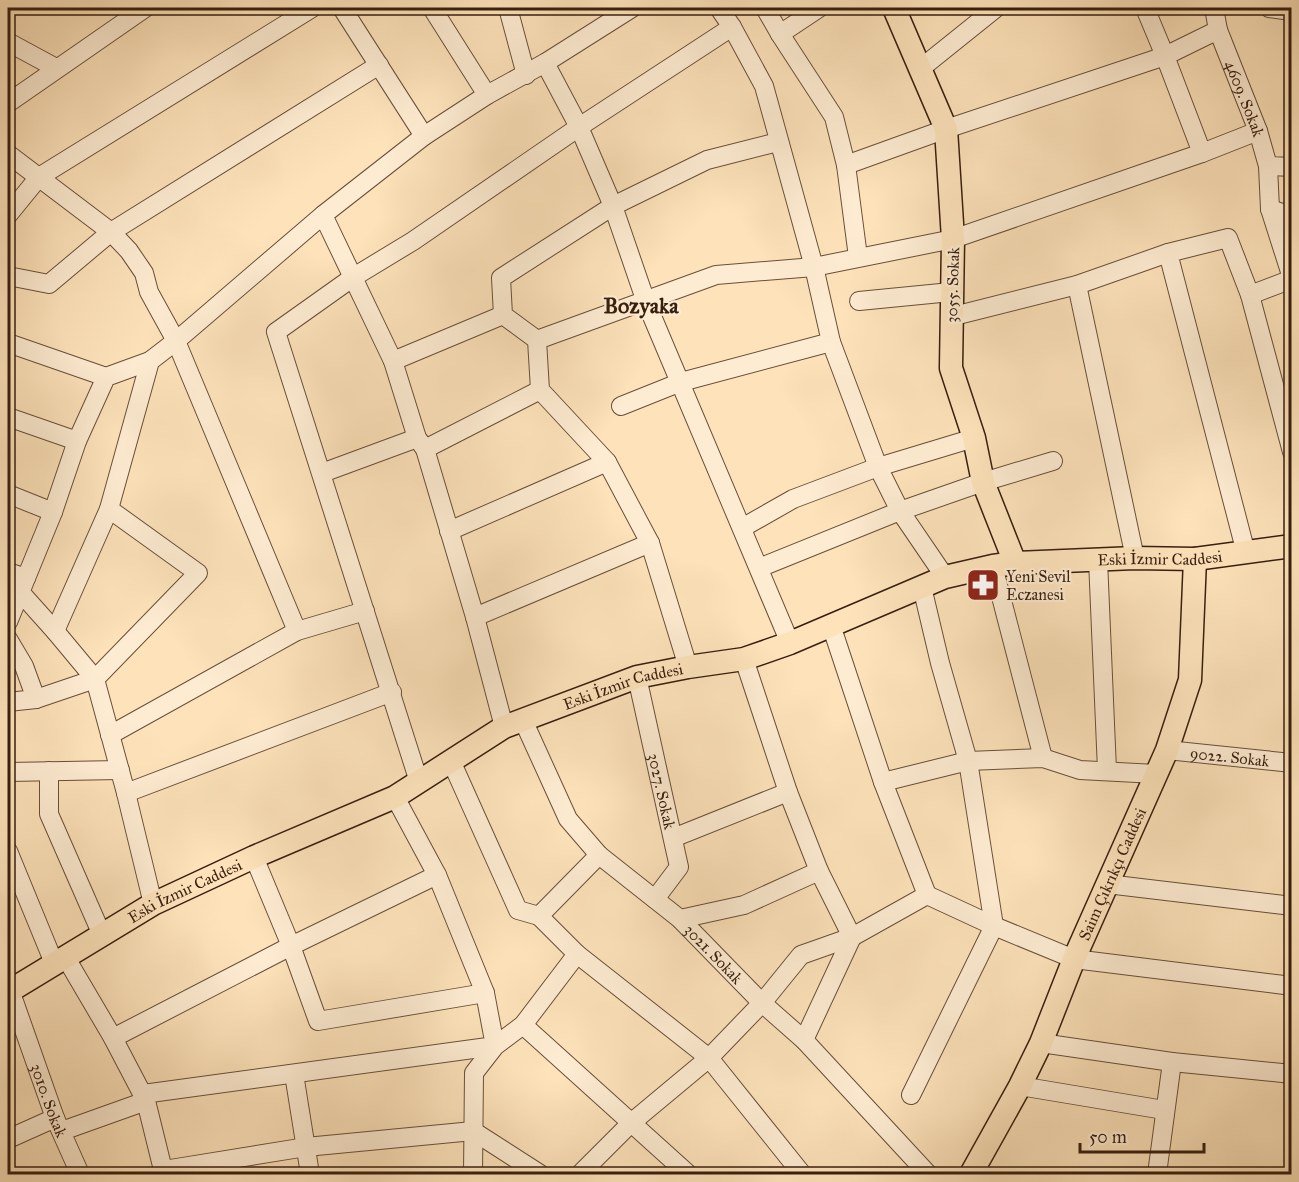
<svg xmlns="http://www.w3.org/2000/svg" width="1299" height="1182" viewBox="0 0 1299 1182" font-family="'IM FELL Great Primer',serif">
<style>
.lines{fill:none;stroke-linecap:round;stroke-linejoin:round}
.minor-casing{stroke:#684f39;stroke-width:20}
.major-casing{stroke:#371e0e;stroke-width:25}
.minor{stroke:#feecd2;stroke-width:18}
.major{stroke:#fde2ba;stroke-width:22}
.labels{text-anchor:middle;stroke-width:4.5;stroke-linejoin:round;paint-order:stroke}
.street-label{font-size:16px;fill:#371e0e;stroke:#feecd2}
.poi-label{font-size:16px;fill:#371e0e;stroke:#feecd2;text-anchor:start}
.district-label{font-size:22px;font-weight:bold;fill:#371e0e;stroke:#feecd2}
</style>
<rect width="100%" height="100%" fill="#fde2ba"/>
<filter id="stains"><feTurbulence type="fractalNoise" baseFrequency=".00333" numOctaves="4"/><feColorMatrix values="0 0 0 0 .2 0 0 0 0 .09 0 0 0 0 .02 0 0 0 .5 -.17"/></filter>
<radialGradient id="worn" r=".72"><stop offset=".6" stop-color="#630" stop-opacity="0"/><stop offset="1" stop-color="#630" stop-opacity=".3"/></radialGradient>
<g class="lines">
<g class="minor-casing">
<g id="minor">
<path d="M342 8 424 136"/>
<path d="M432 8 487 95"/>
<path d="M508 8 526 75"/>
<path d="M719 8 732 27 764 86 814 267 831 342 878 467 900 511 945 577"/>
<path d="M765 8 780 34 834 117 846 165 858 257"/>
<path d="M1145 8 1165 56 1202 153"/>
<path id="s1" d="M1214 8 1218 30 1258 131 1268 166 1292 167"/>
<path d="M1269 8 1292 11"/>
<path d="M780 34 819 8"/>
<path d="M8 42 56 68"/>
<path d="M545 63 579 127 613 206 646 302 790 643"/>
<path d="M920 69 996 8"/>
<path d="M8 103 145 8"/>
<path d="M8 154 111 232 379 65"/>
<path d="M846 165 946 129 1165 56 1218 30"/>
<path d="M1268 166 1270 209 1292 278"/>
<path d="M1270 209 1292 216"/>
<path d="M8 215 39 177 312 8"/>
<path d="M323 215 393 361 417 438 425 449 475 617 504 727"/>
<path d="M8 276 49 284 111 232 129 251 144 273 149 292 176 341 297 631"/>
<path d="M1077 285 1135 558"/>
<path d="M1250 295 1292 279"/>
<path d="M859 301 951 292"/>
<path d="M950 317 1077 285 1168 253"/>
<path d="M537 340 716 275 814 267 953 239 1202 153 1258 131"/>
<path d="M8 343 106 377"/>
<path d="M393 361 503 315"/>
<path d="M621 406 681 382 831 342"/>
<path d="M8 417 77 441"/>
<path d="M425 449 540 390"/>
<path d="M322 473 417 438"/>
<path d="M8 494 53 512"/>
<path d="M742 528 793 499 878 467 974 438"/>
<path d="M449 531 607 462"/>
<path d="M1246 553 1168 253 1228 238 1250 295 1292 452"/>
<path d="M1098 560 1107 770"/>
<path d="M993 566 1043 758"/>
<path d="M759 568 900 511 983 482 1053 461"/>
<path d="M8 572 26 578"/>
<path d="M21 593 55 631 95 679 126 793 153 904"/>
<path d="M475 617 650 543"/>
<path d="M8 622 53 512 77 441 106 377 150 361"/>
<path d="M831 625 883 782 927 895"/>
<path d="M55 631 109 509 150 361 176 341 323 215 424 136 487 95 545 63 632 8"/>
<path d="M8 639 24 666 36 699"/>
<path d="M744 659 788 792 819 871 852 937 804 1040"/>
<path d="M688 667 650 543 607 462 540 390 537 340 503 315 501 278 613 206 707 160 778 142"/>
<path id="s2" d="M637 677 679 867 655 899"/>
<path d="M8 702 36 699 95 679 198 573 109 509"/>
<path id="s3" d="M523 720 568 819 599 855 680 919 762 1003 804 1040 928 1174"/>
<path d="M110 735 297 631 365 611"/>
<path id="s4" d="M1167 750 1292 763"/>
<path d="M452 763 518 910 539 916 599 855"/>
<path d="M49 771V814L102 935"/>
<path d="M8 772 120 770"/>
<path d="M419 782 276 332 352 278 413 241 579 127 732 27"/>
<path d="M883 782 968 761 1043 758 1080 770 1156 774"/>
<path d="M126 793 392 692"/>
<path d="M673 838 788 792"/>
<path d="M8 851 54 963"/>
<path d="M254 857 291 946 318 1021 485 993"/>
<path d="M1107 884 1292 906"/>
<path d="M539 916 577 954 709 1058 802 1174"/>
<path d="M680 919 744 905 819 871"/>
<path d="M66 958 113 1038 146 1101 164 1174"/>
<path id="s5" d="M10 990 55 1118 80 1174"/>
<path d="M523 1025 688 1174"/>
<path d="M113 1038 291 946 437 875"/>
<path d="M1041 1043 1172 1062 1292 1074"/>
<path d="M294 1074 310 1174"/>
<path d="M1020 1086 1164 1110"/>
<path d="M143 1094 495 1046 485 993 437 875 395 797"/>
<path d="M911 1095 994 926 968 761 940 663 922 587"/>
<path d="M62 1131 146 1101"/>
<path d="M8 1139 55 1118"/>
<path d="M164 1170 306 1147 473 1131 540 1174"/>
<path d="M473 1174 474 1073 495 1046 523 1025 577 954"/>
<path d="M580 1174 631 1123 709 1058 762 1003 801 955 852 937 927 895 994 926 1074 959 1292 986"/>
<path d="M1157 1174 1172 1062"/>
</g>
</g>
<g class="major-casing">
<g id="major">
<path d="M894 8 946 129 953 239 951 368 974 438 983 482 1015 563"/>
<path id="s6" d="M8 992 153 904 254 857 395 797 504 727 637 677 688 667 744 659 790 643 945 577 993 566 1015 563 1135 558 1195 559 1292 546"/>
<path id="s7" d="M971 1174 1020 1086 1041 1043 1074 959 1167 750 1190 680 1195 559"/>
</g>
</g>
<use href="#minor" class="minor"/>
<use href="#major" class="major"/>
</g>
<defs>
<g id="pharmacy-square" transform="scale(1.725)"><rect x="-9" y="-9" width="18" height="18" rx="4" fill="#8f2418" stroke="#feecd2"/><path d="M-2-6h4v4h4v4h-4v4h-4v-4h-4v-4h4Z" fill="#fff"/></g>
</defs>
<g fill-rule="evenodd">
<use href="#pharmacy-square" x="983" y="585"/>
</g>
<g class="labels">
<g class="street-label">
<text dy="6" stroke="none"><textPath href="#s1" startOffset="96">4609. Sokak</textPath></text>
<text transform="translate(952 285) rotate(-88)" y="6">3055. Sokak</text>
<text dy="6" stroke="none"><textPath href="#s6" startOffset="1248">Eski İzmir Caddesi</textPath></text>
<text dy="6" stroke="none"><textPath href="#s6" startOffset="690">Eski İzmir Caddesi</textPath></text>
<text dy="6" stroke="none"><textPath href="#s4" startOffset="63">9022. Sokak</textPath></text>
<text dy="6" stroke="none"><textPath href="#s2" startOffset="117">3027. Sokak</textPath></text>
<text dy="6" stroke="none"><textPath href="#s7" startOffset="332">Saim Çıkrıkçı Caddesi</textPath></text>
<text dy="6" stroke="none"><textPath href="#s6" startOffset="204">Eski İzmir Caddesi</textPath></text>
<text dy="6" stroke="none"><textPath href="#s3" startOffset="308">3021. Sokak</textPath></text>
<text dy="6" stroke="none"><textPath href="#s5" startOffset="117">3010. Sokak</textPath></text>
</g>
<g class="poi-label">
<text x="1006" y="582">Yeni Sevil<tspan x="1006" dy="18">Eczanesi</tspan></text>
</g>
<g class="district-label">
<text x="641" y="313">Bozyaka</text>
</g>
</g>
<rect width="1299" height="1182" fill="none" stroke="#fde2ba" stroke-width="30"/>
<rect x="9" y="9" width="1281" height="1164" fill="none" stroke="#371e0e" stroke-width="3"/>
<rect x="15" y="15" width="1269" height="1152" fill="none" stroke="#371e0e" stroke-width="1.5"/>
<path d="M1080 1143v9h124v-9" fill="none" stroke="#371e0e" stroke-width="3"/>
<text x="1089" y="1143" font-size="18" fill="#371e0e" stroke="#feecd2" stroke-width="4.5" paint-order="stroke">50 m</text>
<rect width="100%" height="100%" filter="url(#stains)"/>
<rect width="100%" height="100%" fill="url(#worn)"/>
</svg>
